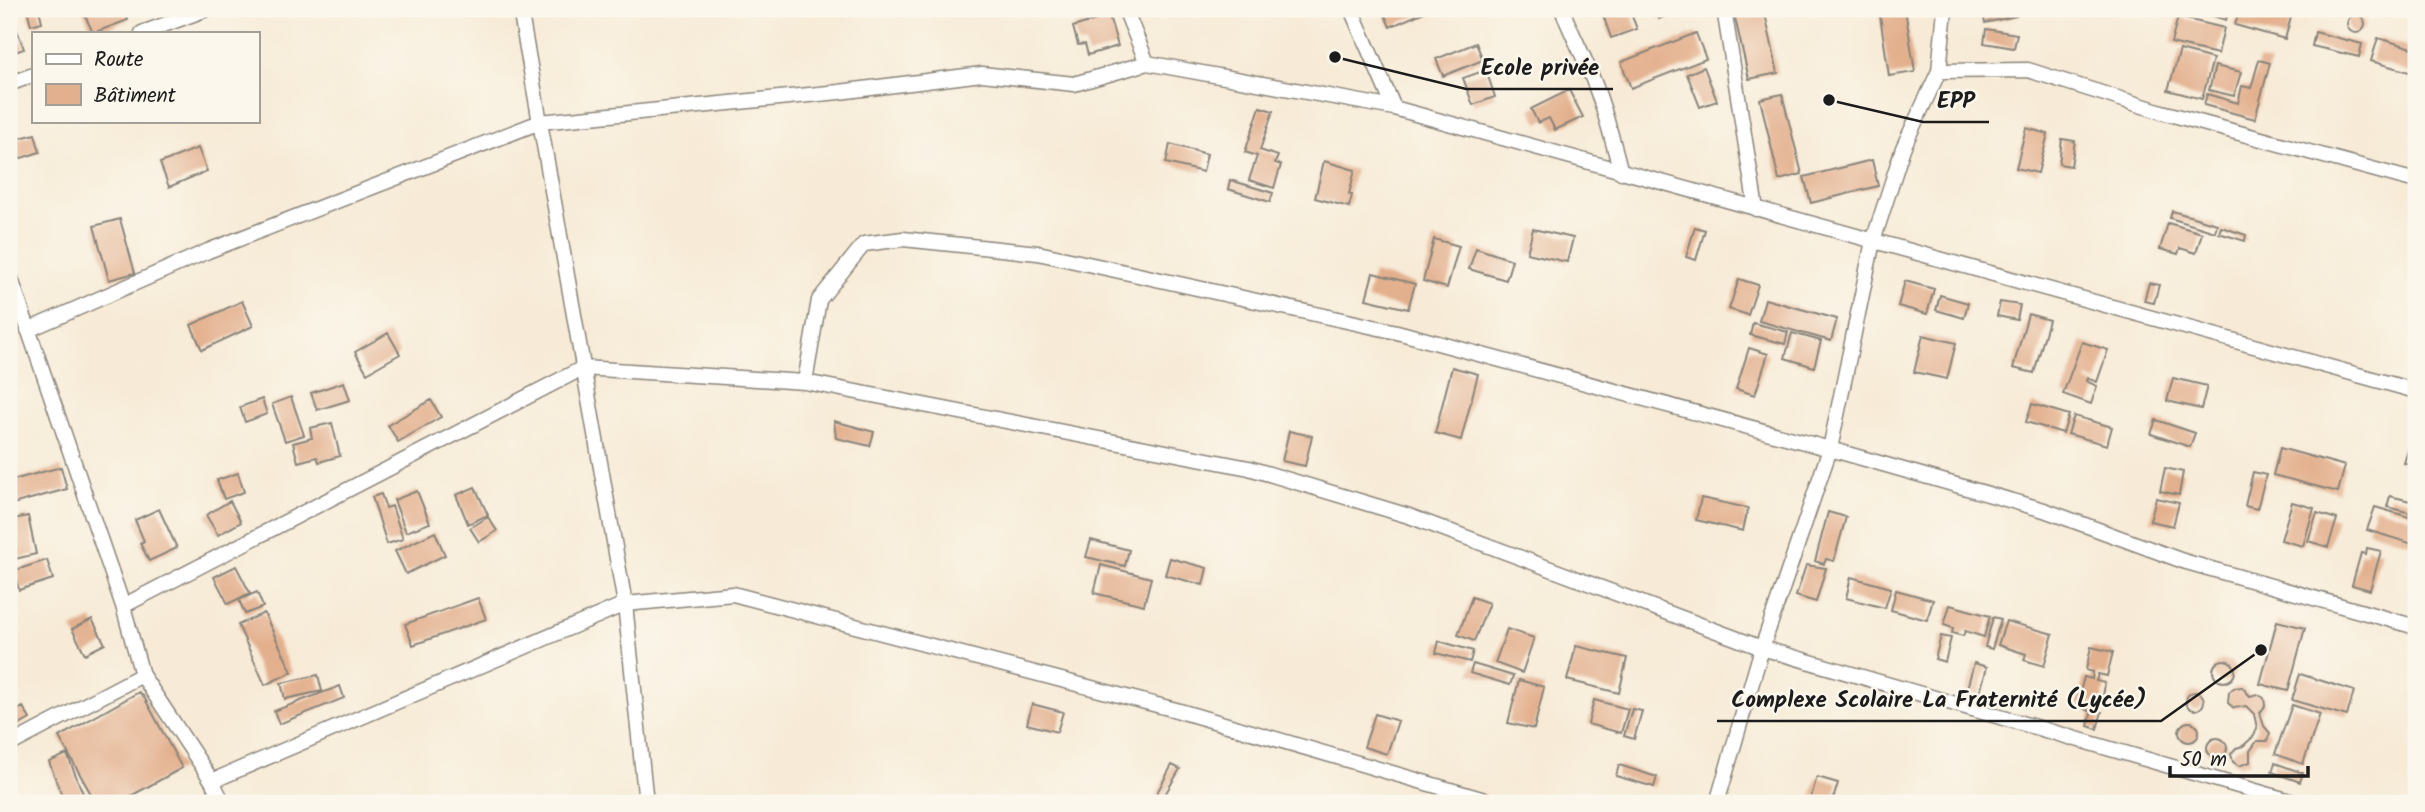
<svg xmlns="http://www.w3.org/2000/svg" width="2425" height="812" viewBox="0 0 2425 812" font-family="Kalam,sans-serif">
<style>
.building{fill:#e3b08e}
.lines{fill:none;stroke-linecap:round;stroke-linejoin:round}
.street-casing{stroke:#8a847a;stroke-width:17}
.street{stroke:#fff;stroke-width:14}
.leader{fill:none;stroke:#1c1c1c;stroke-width:2.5}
.callout-dot{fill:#1c1c1c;stroke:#fbf7ec;stroke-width:2.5}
.callout-label{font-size:23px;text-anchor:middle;font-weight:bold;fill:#1c1c1c;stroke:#fbf7ec;stroke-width:5;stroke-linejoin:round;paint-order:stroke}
</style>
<rect width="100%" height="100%" fill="#fbf7ec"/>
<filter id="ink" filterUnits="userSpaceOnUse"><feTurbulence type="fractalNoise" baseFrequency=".0143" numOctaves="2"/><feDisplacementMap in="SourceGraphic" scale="14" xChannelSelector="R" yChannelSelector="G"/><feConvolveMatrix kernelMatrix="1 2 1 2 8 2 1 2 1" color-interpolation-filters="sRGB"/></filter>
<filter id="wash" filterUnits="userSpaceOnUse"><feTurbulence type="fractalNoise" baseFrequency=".00686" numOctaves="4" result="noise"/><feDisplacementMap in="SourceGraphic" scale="28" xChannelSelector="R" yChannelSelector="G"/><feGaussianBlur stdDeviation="1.57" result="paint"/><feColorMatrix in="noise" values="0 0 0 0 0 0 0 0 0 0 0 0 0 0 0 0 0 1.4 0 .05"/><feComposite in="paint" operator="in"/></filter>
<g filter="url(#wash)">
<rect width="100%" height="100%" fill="#f7ebd7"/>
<g id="blocks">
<path class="building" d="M27 9H39L42 22 31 25Z
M82 9H123L128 20 93 33Z
M1394 9H1431L1390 27 1384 13Z
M1601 9H1629L1637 29 1611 38Z
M1655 9H1683L1659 19Z
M1733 9H1764L1778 73 1749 79Z
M1879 9H1905L1915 72 1889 76Z
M1982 9H2014L2016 16 1985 23Z
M2191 9H2229L2226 20Z
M2240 9H2260L2291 17 2285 39 2235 25Z
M11 14 24 49 9 54V15Z
M2347 24a9 9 0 1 1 18 0a9 9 0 1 1-18 0Z
M1109 16 1118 46 1088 55 1085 44 1078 45 1073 27Z
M2178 17 2224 28 2218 54 2171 43Z
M1986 29 2017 34 2014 48 1984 43Z
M2315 32 2362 44 2359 57 2312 46Z
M1696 33 1706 59 1631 88 1621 62Z
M2378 38 2416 49V74L2371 61Z
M1476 43 1483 60 1443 76 1436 59Z
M2180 50 2213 59 2202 99 2168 90Z
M2259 60 2270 63 2255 119 2204 105 2207 94 2238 103 2242 86 2251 88Z
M2215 66 2241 72 2234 96 2209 90Z
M1704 67 1717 101 1700 107 1687 74Z
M1486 70 1495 97 1473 105 1463 78Z
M1569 90 1583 117 1555 130 1549 118 1538 123 1531 109Z
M1782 94 1802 174 1779 180 1760 99Z
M1260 107 1273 111 1260 150 1278 156 1275 163 1281 165 1274 188 1249 180 1257 156 1245 152Z
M2026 128 2048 134 2038 173 2016 168Z
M35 134 40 152 9 162V141Z
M2062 139 2075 141 2071 166 2059 164Z
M1170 144 1207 154 1203 172 1166 163Z
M198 148 207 171 169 187 160 163Z
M1872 160 1878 186 1811 203 1804 177Z
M1324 161 1355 170 1349 194 1352 195 1349 207 1315 198Z
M1230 180 1273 193 1270 202 1228 189Z
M2172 211 2217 224 2215 232 2170 218Z
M120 219 135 273 109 280 94 226Z
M2168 223 2202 233 2196 253 2180 248 2178 254 2160 249Z
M1695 227 1705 230 1696 260 1686 257Z
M2221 227 2246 235 2245 241 2219 233Z
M1533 229 1573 238 1567 262 1527 253Z
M1434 239 1459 246 1447 288 1423 281Z
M1476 248 1512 260 1506 280 1469 269Z
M1373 273 1415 284 1408 309 1366 299Z
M1739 279 1758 285 1748 315 1729 309Z
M1905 281 1934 289 1927 314 1898 306Z
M2149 283 2159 285 2154 303 2144 301Z
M1940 295 1968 303 1964 318 1936 310Z
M1765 299 1837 319 1831 341 1759 321Z
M242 301 253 326 202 350 191 325Z
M2000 302 2020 305 2017 320 1997 316Z
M2028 314 2049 320 2034 373 2013 368Z
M1753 323 1788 332 1785 344 1750 335Z
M388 333 400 354 367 373 355 352Z
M1792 333 1821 341 1814 367 1785 358Z
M1923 335 1956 343 1947 379 1914 372Z
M2082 342 2108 350 2097 382 2087 378 2086 381 2097 386 2091 404 2063 394Z
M1749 348 1768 354 1755 395 1736 389Z
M1452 367 1478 374 1461 440 1435 433Z
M2173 378 2207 386 2201 409 2167 401Z
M344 382 350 400 317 410 311 393Z
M291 397 304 435 285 441 272 404Z
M262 399 267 414 245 422 240 407Z
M431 400 441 417 398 442 388 425Z
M2032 404 2069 415 2063 433 2026 422Z
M2074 416 2112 427 2107 445 2068 434Z
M2156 420 2195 433 2190 447 2151 434Z
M834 421 874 432 870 446 836 438Z
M332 423 340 456 319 462 317 457 298 462 293 443 312 438 310 428Z
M1289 431 1312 436 1305 466 1282 461Z
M2409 447 2416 449V467L2404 463Z
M2280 448 2345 466 2338 492 2273 475Z
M61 467 67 489 9 505V481Z
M2165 468 2183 472 2179 495 2160 491Z
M2253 472 2266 475 2257 509 2245 506Z
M238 473 244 492 224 499 217 480Z
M475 487 488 515 468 524 456 495Z
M417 491 430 523 406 532 394 500Z
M381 494 386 508 392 506 403 539 387 544 372 497Z
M2390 496 2414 502 2411 513 2387 507Z
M1701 498 1748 508 1743 531 1696 520Z
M2156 498 2179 503 2173 526 2150 521Z
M230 501 241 522 218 535 206 515Z
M2292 502 2314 508 2303 546 2281 540Z
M2375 507 2416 519V545L2367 530Z
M159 509 177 548 149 561 140 543 144 541 135 520Z
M1828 512 1846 517 1834 561 1826 559 1824 564 1815 561Z
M2317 513 2337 519 2328 547 2308 541Z
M28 516 36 554 15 559 9 520Z
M488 517 497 531 479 542 470 528Z
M435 532 445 555 406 574 395 551Z
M1091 540 1129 550 1125 566 1086 557Z
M2367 548 2381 551 2370 590 2352 585 2361 553 2366 554Z
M1170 558 1207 568 1203 585 1165 575Z
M47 560 53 579 19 590 13 571Z
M1101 565 1151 578 1144 605 1094 593Z
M1806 565 1826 568 1816 602 1796 596Z
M236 566 250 593 228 604 214 577Z
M1851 577 1891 588 1885 608 1846 598Z
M1896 590 1933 600 1927 620 1891 610Z
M257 592 263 607 245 614 239 600Z
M1472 597 1489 603 1474 641 1458 635Z
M478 598 486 619 413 645 405 624Z
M1950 605 1990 616 1984 637 1965 631 1963 636 1952 633 1953 628 1944 625Z
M264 613 292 672 265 685 238 625Z
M1993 617 2001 619 1992 649 1985 647Z
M92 619 105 644 85 654 72 629Z
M2006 621 2053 634 2044 666 2024 660 2026 654 1998 645Z
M2277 621 2305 628 2288 691 2260 684Z
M1507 629 1534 638 1522 673 1495 663Z
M1941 636 1951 638 1945 662 1935 659Z
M1439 641 1473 651 1470 662 1436 653Z
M1576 646 1627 658 1619 693 1567 680Z
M2091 647 2113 652 2107 676 2098 674 2096 681 2105 683 2102 704 2092 702 2089 711 2084 709 2085 706 2077 704 2084 677 2092 679 2093 672 2086 670Z
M2213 671a11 11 0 1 1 22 0a11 11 0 1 1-22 0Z
M1974 663 1987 667 1979 696 1966 692Z
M1473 664 1513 676 1510 685 1470 673Z
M2300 674 2354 691 2347 716 2292 700Z
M318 675 322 691 285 699 281 683Z
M1519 680 1544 687 1534 729 1508 723Z
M340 686 344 698 279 724 274 711Z
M2242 687 2250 696 2257 694 2264 698 2265 706 2260 713 2264 726 2270 733 2267 741H2257L2250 751V762L2239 766 2233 762 2231 754 2236 748 2243 746 2254 736 2257 728 2254 714 2246 706 2234 708 2228 703 2229 692 2234 688Z
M2186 701a9 9 0 1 1 18 0a9 9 0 1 1-18 0Z
M139 692 144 697 182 768 118 803H96L59 737Z
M1594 700 1628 709 1621 733 1588 724Z
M1032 704 1063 712 1057 732 1027 724Z
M2292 705 2320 714 2303 764 2275 754Z
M23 707 30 719 9 731V715Z
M1632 709 1642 711 1634 739 1624 736Z
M2092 709 2102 712 2097 729 2088 726Z
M1375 714 1398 721 1387 754 1364 747Z
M2179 732a10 10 0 1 1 20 0a10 10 0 1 1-20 0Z
M2207 748a10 10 0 1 1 20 0a10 10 0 1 1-20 0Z
M67 754 87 803H65L49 762Z
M2275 763 2303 773 2300 782 2272 772Z
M1172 765 1180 769 1160 803 1153 800Z
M1619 765 1657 777 1654 787 1616 776Z
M1817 777 1838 783 1832 803H1809Z"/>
</g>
</g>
<g filter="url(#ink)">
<use href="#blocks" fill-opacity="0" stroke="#8a847a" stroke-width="2"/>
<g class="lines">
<g class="street-casing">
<path id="street" d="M520 9 625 604 646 803
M1125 9 1147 63
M1351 9 1394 108 2416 391
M1562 9C1569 28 1578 45 1586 63 1602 98 1611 135 1621 172
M1724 9 1756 209
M142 33 207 9
M1939 71 2028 70 2162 112 2416 181
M9 84 33 75
M9 273 123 606 142 675 9 745
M28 330 208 251 540 122 839 92 982 74 1074 84 1147 63 1394 108
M805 382 819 300 864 244 903 239 1038 253 1397 332 1830 449 2044 510 2183 561 2416 627
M123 606 583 368 805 382 1249 468 1409 516 1762 648 2297 803
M142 675 212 781 223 803
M212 781 625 604 733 594 1176 710 1495 803
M1717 803 1762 648 1830 449 1873 241 1903 148 1939 71 1945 9"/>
</g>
<use href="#street" class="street"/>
</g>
</g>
<path class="leader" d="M1335 57L1466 89H1613M1829 100L1923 122H1989M2261 650L2161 721H1717"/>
<g class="callout-dot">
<circle cx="1335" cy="57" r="7"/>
<circle cx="1829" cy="100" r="7"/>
<circle cx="2261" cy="650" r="7"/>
</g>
<g class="callout-label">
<text x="1540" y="75">Ecole privée</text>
<text x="1956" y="108">EPP</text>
<text x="1939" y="707">Complexe Scolaire La Fraternité (Lycée)</text>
</g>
<rect width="2425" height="812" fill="none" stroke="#fbf7ec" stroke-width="35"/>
<rect x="32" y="32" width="228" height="91" fill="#fbf7ec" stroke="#a29f99" stroke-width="2"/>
<rect x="46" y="54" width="35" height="10" fill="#ffffff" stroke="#a29f99" stroke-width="2"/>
<text x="94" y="66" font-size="21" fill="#1c1c1c">Route</text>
<rect x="46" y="84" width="35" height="21" fill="#e3b08e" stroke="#a29f99" stroke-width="2"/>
<text x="94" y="102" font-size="21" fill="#1c1c1c">Bâtiment</text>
<path d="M2170 766v10h138v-10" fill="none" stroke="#1c1c1c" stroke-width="3.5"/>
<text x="2180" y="766" font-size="21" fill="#1c1c1c" stroke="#fbf7ec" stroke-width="5" paint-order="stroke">50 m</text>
</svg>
